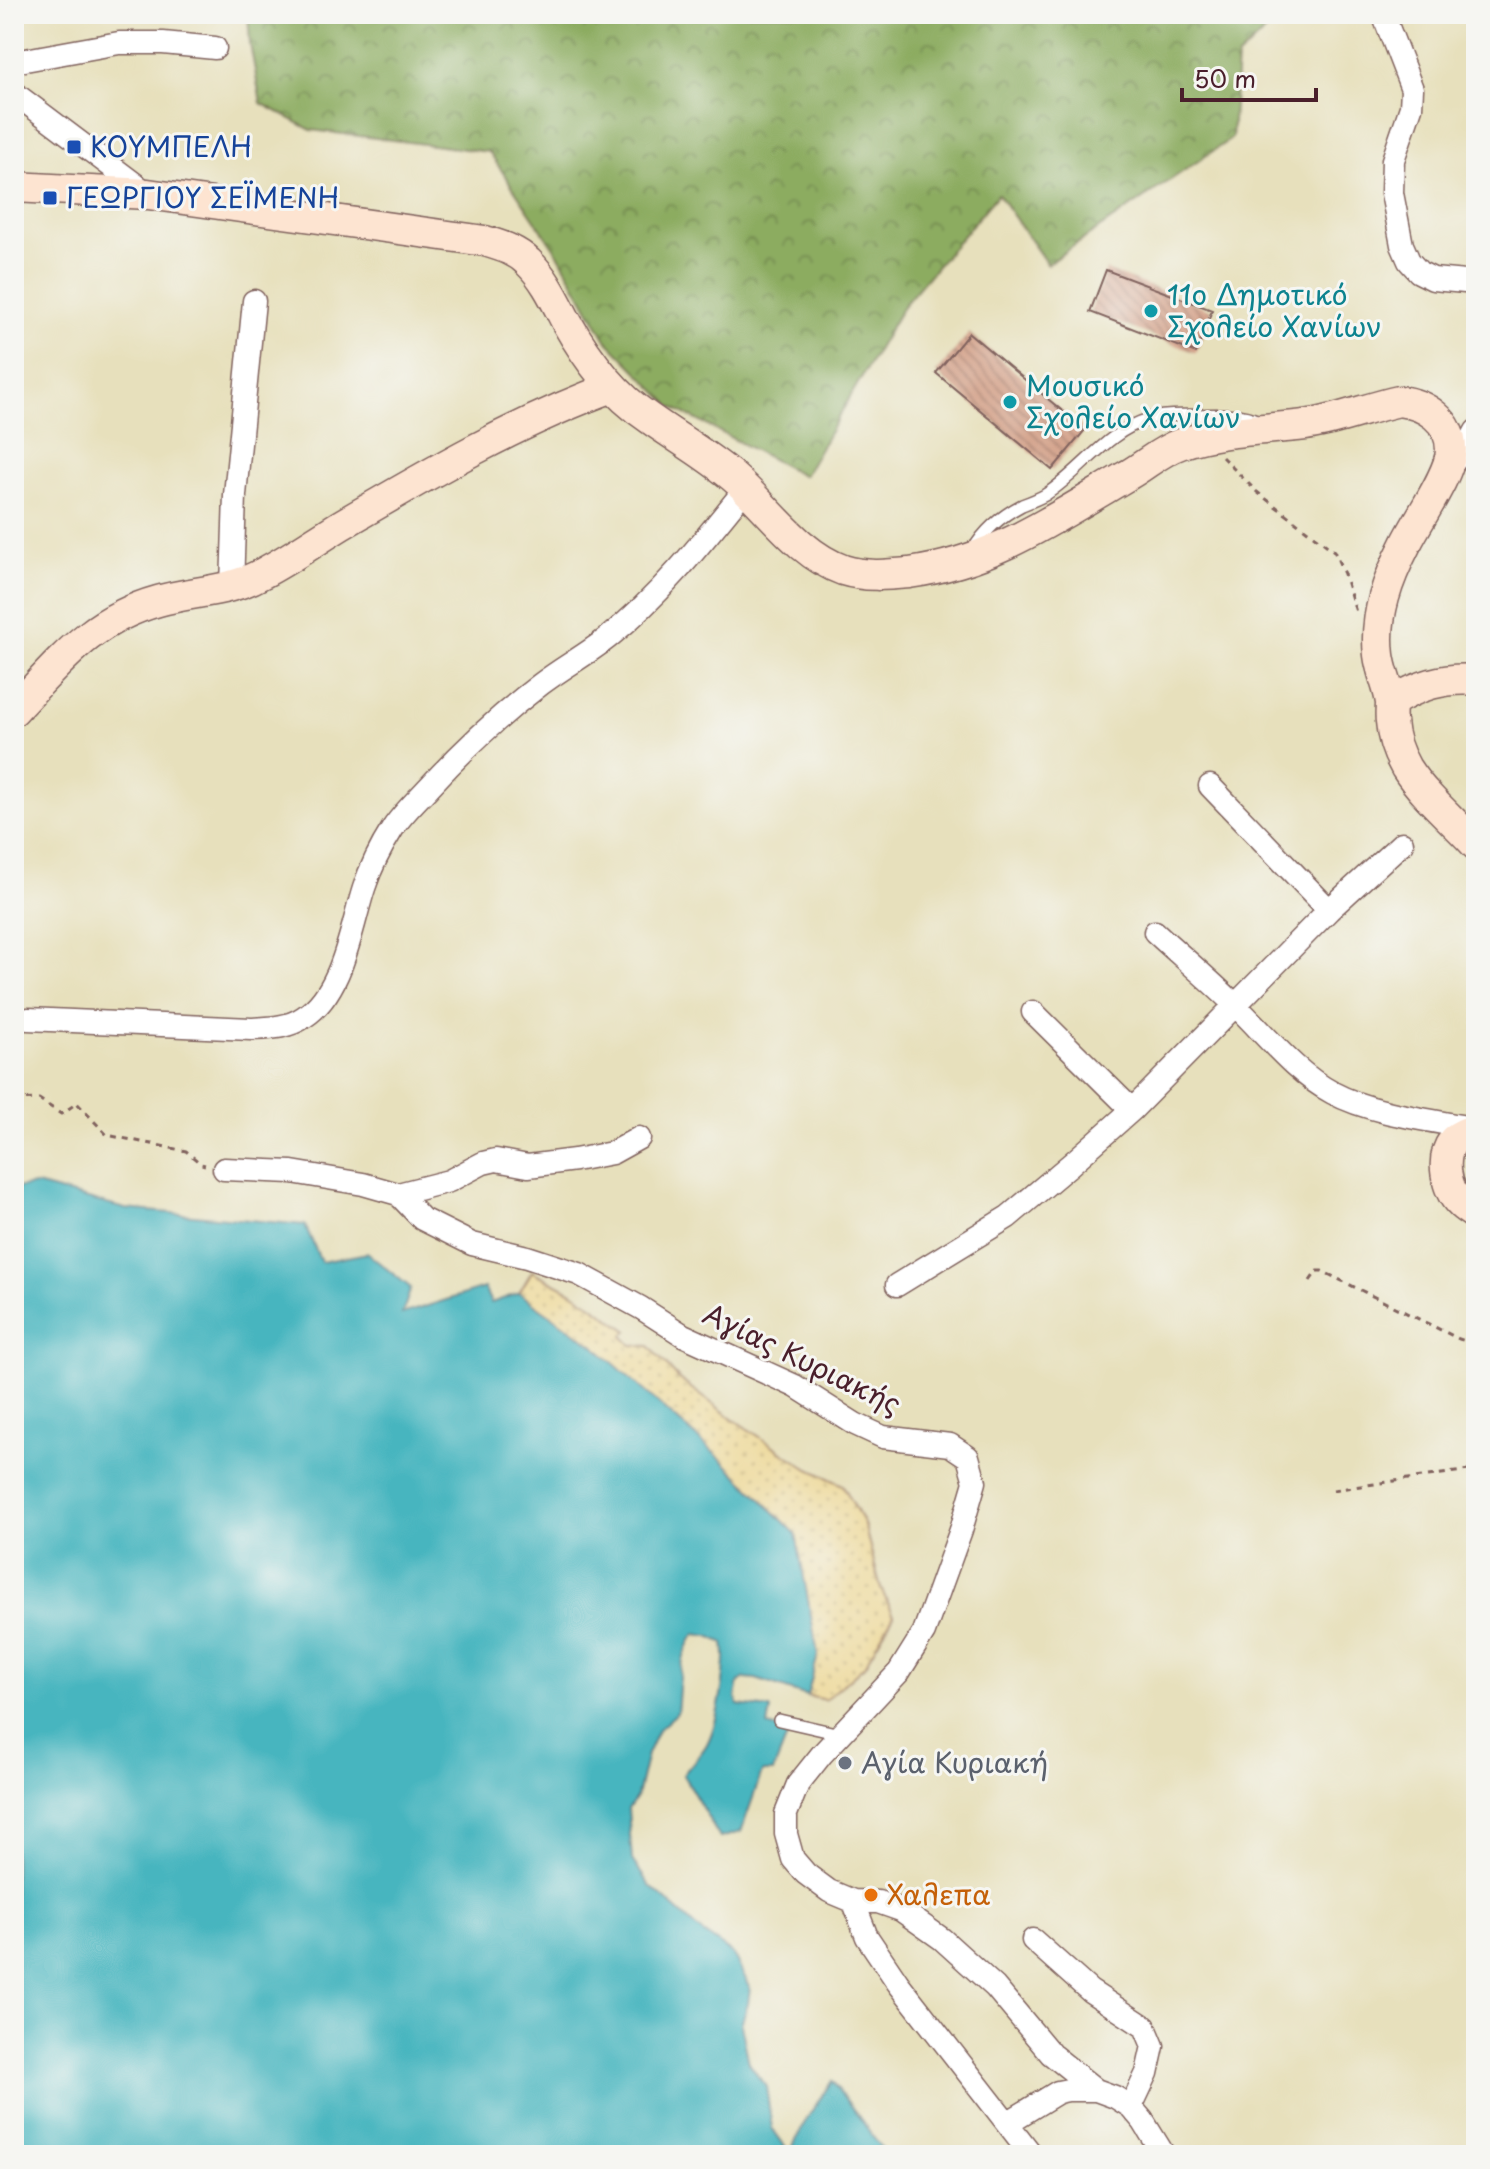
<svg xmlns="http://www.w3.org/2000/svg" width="1490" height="2169" viewBox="0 0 1490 2169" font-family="'Playpen Sans',sans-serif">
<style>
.forest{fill:url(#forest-crowns);stroke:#6b6646;stroke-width:2}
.sand{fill:url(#sand-dots);stroke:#9c7c64;stroke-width:2}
.water{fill:#46b5bf;stroke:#486a75;stroke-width:2}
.building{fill:url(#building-back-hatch)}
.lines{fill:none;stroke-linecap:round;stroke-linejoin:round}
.lane-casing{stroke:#81635e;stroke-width:14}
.street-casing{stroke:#81635e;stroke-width:25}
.secondary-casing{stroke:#81635e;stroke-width:33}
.path{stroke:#81635e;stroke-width:3;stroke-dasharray:6 6;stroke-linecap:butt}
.lane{stroke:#fff;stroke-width:11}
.street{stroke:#fff;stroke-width:22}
.secondary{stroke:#fde4d1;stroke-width:30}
.transit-dot{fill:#1a4fb4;stroke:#f6f6f2;stroke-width:3}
.culture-dot{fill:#0f9aa8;stroke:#f6f6f2;stroke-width:3}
.worship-dot{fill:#6b7280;stroke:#f6f6f2;stroke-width:3}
.food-dot{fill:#e8710a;stroke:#f6f6f2;stroke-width:3}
.labels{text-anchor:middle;stroke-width:6;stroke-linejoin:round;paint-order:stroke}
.transit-label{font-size:28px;fill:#164399;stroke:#f6f6f2;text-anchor:start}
.culture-label{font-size:28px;fill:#0d838f;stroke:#f6f6f2;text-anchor:start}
.street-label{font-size:28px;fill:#4a1f2b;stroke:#f6f6f2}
.worship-label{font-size:28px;fill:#5b616d;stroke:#f6f6f2;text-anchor:start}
.food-label{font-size:28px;fill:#c56008;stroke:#f6f6f2;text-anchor:start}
</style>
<defs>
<pattern id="forest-crowns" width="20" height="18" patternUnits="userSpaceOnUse" patternTransform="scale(2)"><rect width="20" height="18" fill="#8cac61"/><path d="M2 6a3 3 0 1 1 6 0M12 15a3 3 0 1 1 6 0" fill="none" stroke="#748b50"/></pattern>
<pattern id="sand-dots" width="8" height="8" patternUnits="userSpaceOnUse" patternTransform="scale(2)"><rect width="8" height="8" fill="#eeda9e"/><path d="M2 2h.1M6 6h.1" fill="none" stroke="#cebb88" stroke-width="1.8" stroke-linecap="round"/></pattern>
<pattern id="building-back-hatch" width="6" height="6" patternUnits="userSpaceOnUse" patternTransform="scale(2)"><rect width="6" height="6" fill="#d29d84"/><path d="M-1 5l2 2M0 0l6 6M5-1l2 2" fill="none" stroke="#ac7f6c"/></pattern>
</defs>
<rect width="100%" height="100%" fill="#f6f6f2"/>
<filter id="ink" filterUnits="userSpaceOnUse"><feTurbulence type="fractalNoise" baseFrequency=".0125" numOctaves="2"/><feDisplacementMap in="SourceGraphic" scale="16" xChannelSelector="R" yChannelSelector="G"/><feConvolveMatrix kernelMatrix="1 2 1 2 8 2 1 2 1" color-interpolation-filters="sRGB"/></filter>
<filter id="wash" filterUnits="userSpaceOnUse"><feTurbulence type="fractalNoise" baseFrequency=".006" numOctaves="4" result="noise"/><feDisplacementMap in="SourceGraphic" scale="32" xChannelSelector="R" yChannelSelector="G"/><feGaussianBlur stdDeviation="1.8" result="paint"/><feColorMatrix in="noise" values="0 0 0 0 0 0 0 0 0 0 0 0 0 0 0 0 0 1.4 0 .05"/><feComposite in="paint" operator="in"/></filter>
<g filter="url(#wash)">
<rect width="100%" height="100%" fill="#e7e0bc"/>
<path class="forest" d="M248 14H1283L1237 58 1232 138 1047 264 998 194 903 306 804 476 672 407 606 340 558 254 489 152 311 130 261 103 250 44Z"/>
<path class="sand" d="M532 1271 576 1294 628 1331 623 1336 632 1345 649 1346 680 1380 739 1423 805 1467 843 1485 864 1524 881 1589 894 1615 864 1666 825 1700 807 1696 818 1655 796 1534 723 1461 593 1345 519 1293Z"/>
<path class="water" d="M36 1185 125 1209 305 1225 321 1262 367 1253 411 1288 402 1314 484 1288 491 1303 519 1293 593 1345 723 1461 796 1534 818 1655 807 1696 756 1679 745 1678 739 1682 736 1697 738 1705 771 1709 768 1726 789 1732 773 1772H762L741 1832 720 1838 683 1775C690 1765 701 1755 707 1744 718 1723 728 1666 724 1643L709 1636 695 1634C678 1658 680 1684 677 1713L658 1730 647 1754 637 1796 628 1809 632 1860 650 1886 700 1931 732 1953 750 1987 748 2004 741 2024 749 2063 766 2087 772 2128 790 2153 807 2118 832 2081 887 2155H14V1188Z"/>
<g id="blocks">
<path class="building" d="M1106 270 1212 310 1196 353 1090 312Z
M969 333 1085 430 1052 470 936 373Z"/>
</g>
</g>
<g filter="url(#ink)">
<use href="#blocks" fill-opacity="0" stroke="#81635e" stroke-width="2"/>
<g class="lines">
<g class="lane-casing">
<path id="lane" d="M973 550C985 529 1001 516 1022 505 1030 502 1038 499 1045 495 1081 472 1107 431 1149 419 1164 414 1183 416 1198 415 1218 414 1241 412 1259 421
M779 1720 840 1734"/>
</g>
<g class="street-casing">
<path id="street" d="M1383 14 1412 89 1411 107 1393 160 1392 193 1402 245 1409 261 1419 272 1433 279 1476 283
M14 62 119 43H163L215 48
M14 93 148 194
M1448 469 1470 442 1476 431
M232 587 235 495 254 301
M1210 786 1329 910
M1155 932C1182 957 1211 981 1237 1007 1267 1036 1295 1073 1333 1093 1372 1114 1432 1120 1476 1129
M1033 1012 1132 1110
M28 1019 251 1029C270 1028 288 1028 304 1017 343 992 351 928 364 888 371 866 381 847 393 828 403 813 417 800 429 787 464 749 500 715 541 684 563 667 588 654 610 636 662 594 704 540 746 488
M224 1169 292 1172 363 1184 398 1194 422 1219 472 1244 527 1257 579 1274 641 1308 683 1335 795 1386 855 1424 883 1437 950 1445 968 1457 975 1482 961 1530 924 1632 899 1672 822 1754 798 1784 786 1814V1834L793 1859 806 1874 829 1891 853 1901 878 1902 901 1910 942 1939 995 1987 1051 2054 1096 2090 1115 2097 1131 2107 1143 2121 1164 2155
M398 1194 449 1181 483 1163 496 1160 528 1166 575 1160 612 1153 639 1138
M897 1285 1008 1217 1071 1164 1132 1110 1329 910 1402 843
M853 1901 867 1937 898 1983 1032 2155
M1033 1940 1090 1991 1145 2027 1153 2046 1147 2073 1131 2107
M1007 2123 1058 2092 1068 2090H1096"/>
</g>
<g class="secondary-casing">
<path id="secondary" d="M14 187 148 194 485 241C501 246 516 250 528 262 545 278 556 302 567 323 588 360 613 394 649 418 677 438 707 455 733 477 769 508 798 554 843 570 865 577 887 575 909 573 995 561 1055 518 1128 475 1146 465 1160 451 1180 444 1220 430 1263 430 1305 425 1336 421 1367 408 1399 401 1425 404 1451 420 1451 450 1451 473 1417 521 1406 544 1388 579 1374 615 1379 655 1381 672 1389 687 1391 703 1391 709 1390 715 1391 721 1392 737 1398 754 1406 768 1424 796 1453 820 1476 845
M1391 702C1418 686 1443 677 1476 680
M14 710C60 662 90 620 158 601 193 591 230 592 263 573 290 559 315 541 341 525 428 474 517 422 613 387
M1476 1129C1468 1132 1458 1135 1453 1141 1440 1158 1446 1189 1460 1203 1464 1208 1471 1211 1476 1215"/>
</g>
<path class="path" d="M1222 457 1257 492 1334 551 1344 574 1356 612
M14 1100 39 1099 61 1114 77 1103 107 1135 186 1151 201 1164 205 1165
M1310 1281 1317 1271H1322L1459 1339 1476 1344
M1333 1490 1476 1469"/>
<use href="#lane" class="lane"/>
<use href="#street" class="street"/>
<use href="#secondary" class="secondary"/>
</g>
</g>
<g class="transit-dot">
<rect x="66" y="139" width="16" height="16" rx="4"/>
<rect x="42" y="190" width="16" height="16" rx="4"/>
</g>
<g class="culture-dot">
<circle cx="1151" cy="311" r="8"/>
<circle cx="1010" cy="402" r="8"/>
</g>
<circle class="worship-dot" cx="845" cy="1763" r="8"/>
<circle class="food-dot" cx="871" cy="1895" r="8"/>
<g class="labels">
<g class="transit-label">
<text x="90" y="157">ΚΟΥΜΠΕΛΗ</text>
<text x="66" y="208">ΓΕΩΡΓΙΟΥ ΣΕΪΜΕΝΗ</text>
</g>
<g class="culture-label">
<text x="1167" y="305">11o Δημοτικό<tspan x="1167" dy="32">Σχολείο Χανίων</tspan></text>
<text x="1026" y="396">Μουσικό<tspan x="1026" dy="32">Σχολείο Χανίων</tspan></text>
</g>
<g class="street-label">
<text transform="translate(802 1359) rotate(26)" y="10">Αγίας Κυριακής</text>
</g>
<g class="worship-label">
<text x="861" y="1773">Αγία Κυριακή</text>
</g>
<g class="food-label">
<text x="887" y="1905">Χαλεπα</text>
</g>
</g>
<rect width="1490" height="2169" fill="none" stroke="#f6f6f2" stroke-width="48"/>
<path d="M1182 88v12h134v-12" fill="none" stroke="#4a1f2b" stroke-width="4"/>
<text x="1194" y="88" font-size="24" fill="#4a1f2b" stroke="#f6f6f2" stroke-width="6" paint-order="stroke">50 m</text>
</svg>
